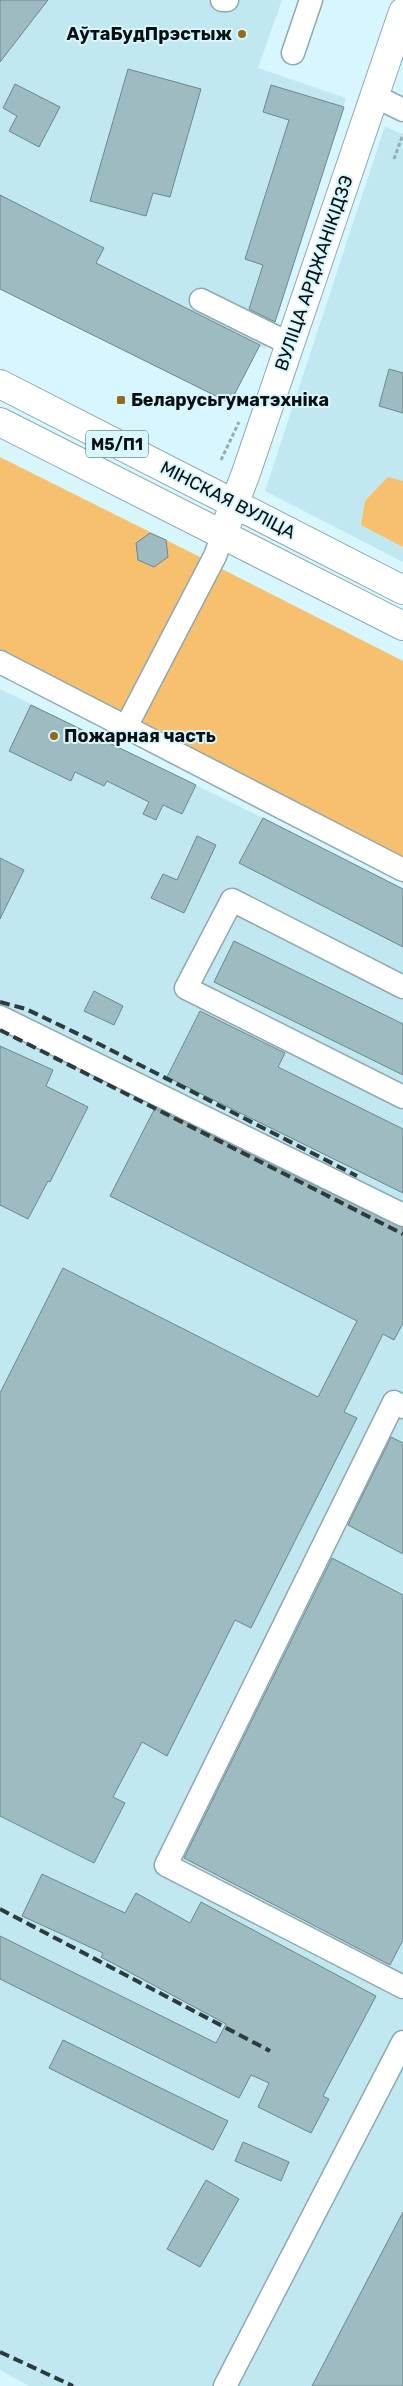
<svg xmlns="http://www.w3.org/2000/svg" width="403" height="2386" viewBox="0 0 403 2386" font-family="Rubik,sans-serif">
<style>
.built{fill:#c1e8f0}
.green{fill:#f6c06e}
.building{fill:#9ebbc1;stroke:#6c878e}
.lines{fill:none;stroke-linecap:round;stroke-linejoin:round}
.minor-casing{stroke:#8daab0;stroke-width:25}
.major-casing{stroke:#8daab0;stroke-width:30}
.path{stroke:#93acb1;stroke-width:3;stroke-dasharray:4 2.5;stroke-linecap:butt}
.minor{stroke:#fff;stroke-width:22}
.major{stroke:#fff;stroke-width:28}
.rail{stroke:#2d3b3e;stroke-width:4;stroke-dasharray:10 5;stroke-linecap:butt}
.poi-dot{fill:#966a17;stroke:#d7f6fd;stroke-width:2}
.labels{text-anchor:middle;stroke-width:4;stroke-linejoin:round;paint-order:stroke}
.shield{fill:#d7f6fd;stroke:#445458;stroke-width:1}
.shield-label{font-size:16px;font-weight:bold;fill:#050f11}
.poi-label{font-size:18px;font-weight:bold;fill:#050f11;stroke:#d7f6fd;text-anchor:start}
.street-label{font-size:18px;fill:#050f11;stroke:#d7f6fd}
</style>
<rect width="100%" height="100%" fill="#d7f6fd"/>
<path class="built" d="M0 0H282L258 68 346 98 275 323 265 349 259 346 230 403 0 289Z
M385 126 403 135V562L265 491Z
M0 689 263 818 403 889V2386H29L0 2370Z"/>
<path class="green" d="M0 457 204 559 123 714 0 652Z
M388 477 403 481V547L361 525 365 501Z
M218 567 403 661V858L138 723Z"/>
<path class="building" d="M0 0H48L0 62Z
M128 69 201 89 170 197 153 193 146 216 90 201Z
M15 84 60 107 39 147 9 131 17 116 3 108Z
M271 85 344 107 275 322 249 309 263 265 245 259 289 120 263 112Z
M0 195 104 248 96 263 260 345 230 403 0 289Z
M389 369 403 373V413L379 406Z
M150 533 166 540 168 557 154 567 138 560 136 543Z
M31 705 196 785 182 814 163 805 156 820 143 814 149 802 107 781 104 786 75 772 71 781 9 751Z
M263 818 403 889V947L239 863Z
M197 836 216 845 184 913 151 898 163 874 177 880Z
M0 858 24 870 0 919Z
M234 941 403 1024V1075L214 982Z
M94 991 123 1006 114 1025 84 1011Z
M200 1011 285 1053 278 1067 403 1129V1193L167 1077Z
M0 1046 53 1070 46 1086 88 1107 50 1182 48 1181 28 1219 0 1205Z
M155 1108 403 1228V1323L394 1340 383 1334 344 1412 357 1418 251 1628 235 1620 167 1756 142 1742 113 1797 125 1803 94 1863 0 1816V1393L63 1268 318 1397 357 1321 110 1196Z
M391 1437 403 1443V1554L348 1525Z
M332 1558 403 1595V1940L390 1965 184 1858Z
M42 1874 125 1913 136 1893 190 1923 201 1902 376 1996 323 2096 329 2099 311 2133 258 2107 269 2083 251 2075 239 2098 0 1979V1936L216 2043 226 2024 101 1957 103 1953 22 1916Z
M63 2040 228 2121 213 2150 49 2068Z
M243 2142 289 2162 281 2181 235 2161Z
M206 2180 239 2199 200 2267 167 2249Z
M403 2212V2386H312Z"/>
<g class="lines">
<g class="minor-casing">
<path id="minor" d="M222 0H227
M293 53 311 0
M375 96 403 110
M201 300 290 344
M223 534 215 556 126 727 403 870
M0 662 126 727
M403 987 232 900 186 988 403 1097
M0 1017 403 1215
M403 1407 394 1402 166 1865 403 1987
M225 2386 403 2042"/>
</g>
<g class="major-casing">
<path id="major" d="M0 384 403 590
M0 422 403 626
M223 534 246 473 403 12"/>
</g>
<path class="path" d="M394 159 403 134
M221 460 239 422"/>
<use href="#minor" class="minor"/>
<use href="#major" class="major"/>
<path class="rail" d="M0 1002 26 1009 99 1044 357 1176
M0 1030 403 1234
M0 1909 270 2051
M0 2352 73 2386"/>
</g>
<g class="poi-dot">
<circle cx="242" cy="34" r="5"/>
<rect x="116" y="395" width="10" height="10" rx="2.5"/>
<circle cx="54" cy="736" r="5"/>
</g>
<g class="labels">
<rect class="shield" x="86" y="430.5" width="62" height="27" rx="4"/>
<g class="shield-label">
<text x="117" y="450">М5/П1</text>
</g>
<g class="poi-label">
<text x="232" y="40" text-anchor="end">АўтаБудПрэстыж</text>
<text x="131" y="406">Беларусьгуматэхніка</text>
<text x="64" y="742">Пожарная часть</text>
</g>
<g class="street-label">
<text transform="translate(314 273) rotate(-71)" y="6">ВУЛІЦА АРДЖАНІКІДЗЭ</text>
<text transform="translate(228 500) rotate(27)" y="6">МІНСКАЯ ВУЛІЦА</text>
</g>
</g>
</svg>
